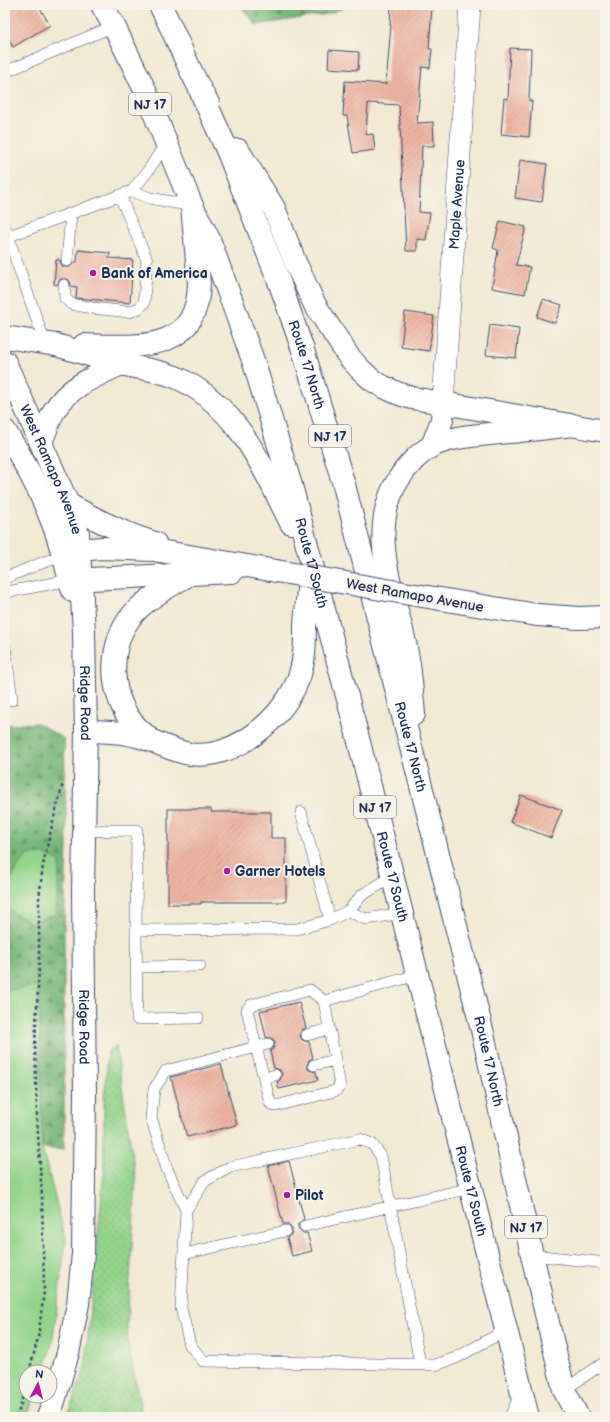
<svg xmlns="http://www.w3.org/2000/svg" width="610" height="1422" viewBox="0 0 610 1422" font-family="'Balsamiq Sans',sans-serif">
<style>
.grass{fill:url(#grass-dots);stroke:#578274}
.forest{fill:url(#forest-firs);stroke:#48726a}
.park{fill:#93d48b;stroke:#578274}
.building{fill:url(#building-hatch)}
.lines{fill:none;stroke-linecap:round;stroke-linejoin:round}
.service-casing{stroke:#3b4b70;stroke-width:12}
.minor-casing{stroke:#3b4b70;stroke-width:22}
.tertiary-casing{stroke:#3b4b70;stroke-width:24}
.trunk-casing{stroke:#3b4b70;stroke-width:24}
.path{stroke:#3b4b70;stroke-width:2.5;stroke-dasharray:3 3;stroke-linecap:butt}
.service{stroke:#fff;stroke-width:11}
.minor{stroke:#fff;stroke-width:21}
.tertiary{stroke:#fff;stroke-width:22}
.trunk{stroke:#fff;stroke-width:22}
.tertiary-bridge-casing{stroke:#3b4b70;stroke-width:24;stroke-linecap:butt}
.tertiary-bridge{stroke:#fff;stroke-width:22}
.poi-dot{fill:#b5179e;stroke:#f7f3e8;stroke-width:1.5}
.labels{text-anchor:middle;stroke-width:4;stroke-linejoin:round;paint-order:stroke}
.shield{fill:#f7f3e8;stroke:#5d6a87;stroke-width:1}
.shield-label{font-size:13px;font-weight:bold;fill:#1b2f5e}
.street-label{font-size:14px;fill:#1b2f5e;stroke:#f7f3e8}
.poi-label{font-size:14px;font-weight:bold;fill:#1b2f5e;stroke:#f7f3e8;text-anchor:start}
</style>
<defs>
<pattern id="grass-dots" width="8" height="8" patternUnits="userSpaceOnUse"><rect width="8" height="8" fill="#93d48b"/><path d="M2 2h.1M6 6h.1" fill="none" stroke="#7eb67a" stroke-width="1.8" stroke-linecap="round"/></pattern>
<pattern id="forest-firs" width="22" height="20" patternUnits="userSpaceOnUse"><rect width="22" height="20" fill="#76b677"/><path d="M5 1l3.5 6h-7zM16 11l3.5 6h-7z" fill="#609465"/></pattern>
<pattern id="building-hatch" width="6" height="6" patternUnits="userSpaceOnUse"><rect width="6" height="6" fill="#edb4a2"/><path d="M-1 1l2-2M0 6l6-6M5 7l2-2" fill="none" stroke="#cb9b8e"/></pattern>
</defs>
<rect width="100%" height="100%" fill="#f7f3e8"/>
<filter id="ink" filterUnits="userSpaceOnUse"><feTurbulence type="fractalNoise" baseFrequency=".025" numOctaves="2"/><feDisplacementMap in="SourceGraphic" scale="8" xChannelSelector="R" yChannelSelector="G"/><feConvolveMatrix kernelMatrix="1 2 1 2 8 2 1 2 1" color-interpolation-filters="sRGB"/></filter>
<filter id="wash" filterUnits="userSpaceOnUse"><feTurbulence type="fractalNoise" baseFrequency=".012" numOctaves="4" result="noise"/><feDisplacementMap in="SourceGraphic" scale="16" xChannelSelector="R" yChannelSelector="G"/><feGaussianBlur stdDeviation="0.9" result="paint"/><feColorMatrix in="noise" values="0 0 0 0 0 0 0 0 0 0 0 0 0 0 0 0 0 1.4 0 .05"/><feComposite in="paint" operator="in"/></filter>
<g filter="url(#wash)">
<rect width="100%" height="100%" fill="#f2e9d3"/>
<path class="grass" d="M116 1046 136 1181 127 1325 128 1343 142 1415 140 1417H67L85 1367 104 1173V1101L108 1051Z"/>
<path class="forest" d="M240 5H352L328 14 256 25Z
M38 723 64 739 67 846 64 927V1150L42 1148 39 987 5 991V910L8 908 31 923 19 865 11 880 5 882V725Z"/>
<path class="park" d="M43 854 60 861 56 914 31 923 8 909 5 910V882L11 880 19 865 28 855Z
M39 986 42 1148 66 1240 52 1344 43 1372H26V1396H34L27 1417H5V991Z"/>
<g id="blocks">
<path class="building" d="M5 5H38L50 25 13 47 5 33Z
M391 5H432L429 49H432L430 68 422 67 417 123 433 122 434 146H422L419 212 430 213 426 240 417 239V251H406L399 105 368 103 366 135 373 134 375 150 353 153 347 116H343L345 81 386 84 391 25H390Z
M510 48 531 49 529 101H532L529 137 501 134 504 98 508 99Z
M329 50 359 52 358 70 328 68Z
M520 160 547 164 542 202 515 198Z
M500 221 526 227 516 265 530 267 525 294 492 288 498 250 493 248Z
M78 250 110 253 109 258 133 260 130 303 76 298 77 287 71 286 70 281 67 279H60L57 285 54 284 56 260H60L61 264 63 267H70L74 262H77Z
M543 299 562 305 555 323 537 317Z
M405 312 434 316 429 351 401 347Z
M490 325 519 329 516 358 486 355Z
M521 795 562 810 551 838 510 822Z
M168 809H211V812H271V838H286V902H201V904H168Z
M299 1002 306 1028 302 1030 300 1036 302 1040 309 1042 313 1058 309 1060 307 1066 309 1070 316 1072 318 1080 279 1089 277 1082 280 1080 282 1074 280 1070 274 1068 270 1051 273 1049 275 1043 273 1039 266 1037 260 1011Z
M221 1064 237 1125 187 1137 171 1077Z
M289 1161 304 1219 298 1224V1228L303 1233H307L312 1251 292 1256 287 1238 292 1233V1229L287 1224H283L268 1166Z"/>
</g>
</g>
<g filter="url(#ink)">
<use href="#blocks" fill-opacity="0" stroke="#3b4b70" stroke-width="1"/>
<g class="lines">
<g class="service-casing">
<path id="service" d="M5 72 114 26
M132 191 150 198 192 206
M5 228 45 343
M9 236 132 191 148 171 166 143
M67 261 71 214
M64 285 65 298 71 304 92 308 130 312 139 308 144 303 147 260 120 196
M5 578 44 562 63 556
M5 591 7 592 70 580
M5 647 12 700
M301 812 330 920
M85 831 137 830 136 930 297 929 330 920 348 911 362 895 392 877
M348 911 366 919 402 913
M136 930 137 1019 198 1018
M137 967 200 966
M310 990 324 1001 340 1086 335 1091 275 1106 270 1103 247 1010 251 1005Z
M324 1001 417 975
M307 1035 329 1029
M314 1065 335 1060
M264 1078 275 1075
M186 1210 167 1169 151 1117 154 1089 166 1071 210 1059 268 1044
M305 1226 471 1188
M184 1254 285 1231
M532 1255 597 1262 605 1265
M420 1364 381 1156 372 1144 360 1139 230 1167 205 1181 186 1210 181 1308 190 1345 203 1361 435 1365 456 1358 506 1330
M564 1390 605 1362
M510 1417 520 1395"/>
</g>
<g class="minor-casing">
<g id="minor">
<path id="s1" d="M443 403 470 5"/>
</g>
</g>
<g class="tertiary-casing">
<g id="tertiary">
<path d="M5 337 56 345"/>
<path id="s2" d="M5 362 68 504 78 534 84 632 86 731 83 891 85 1096 83 1254 78 1304 68 1353 54 1401 48 1417"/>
<path d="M443 403 605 431"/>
<path d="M5 431C25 462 42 494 55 529 62 549 67 570 73 591"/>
<path d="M68 504C96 520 124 534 155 543"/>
<path d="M66 556 89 549 102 548 154 550 276 571"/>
<path d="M70 580 232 572"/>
<path d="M410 594 537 615 579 618 605 617"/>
</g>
</g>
<g class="trunk-casing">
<g id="trunk">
<path d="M160 5C177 37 189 72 208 103"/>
<path id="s3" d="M200 90 228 152 280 284 303 350 344 485 423 794 483 1034 532 1255 564 1390 578 1417"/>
<path d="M238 150 274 208 295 262 315 305 349 357 360 369 372 380 384 387 397 393 412 398 443 403 442 420 432 446"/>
<path id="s4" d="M192 206 209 239 232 302 254 363 292 489 355 726 528 1417"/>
<path d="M56 345C78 351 99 359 121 364 141 369 161 370 180 379 239 408 263 468 291 523"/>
<path d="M84 345C135 346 198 355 199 283L192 206 144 88 114 26 102 5"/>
<path d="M41 443C45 432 49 421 54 411 69 386 96 376 121 364"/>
<path d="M414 714C412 694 411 673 407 653 397 596 365 535 398 480 406 467 419 453 432 446 452 436 476 436 498 433 523 431 548 428 573 425"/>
<path d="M86 731C106 731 125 732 144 738 159 743 173 751 190 754 235 761 287 716 300 674 305 658 305 642 305 626 306 609 308 593 309 577"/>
<path d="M151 740C143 733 135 727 129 718 107 685 109 636 139 608 154 594 173 584 190 574"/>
</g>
</g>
<path class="path" d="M29 1372 38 1338 44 1292 42 1197 37 1118 35 1045 39 967V899L43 865 53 821 63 783
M16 1417 20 1408 26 1384"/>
<use href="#service" class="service"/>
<use href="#minor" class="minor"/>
<use href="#tertiary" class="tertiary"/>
<use href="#trunk" class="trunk"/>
<g class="tertiary-bridge-casing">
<path id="tertiary-bridge" d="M276 571 410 594"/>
</g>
<use href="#tertiary-bridge" class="tertiary-bridge"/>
</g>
</g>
<g class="poi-dot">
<circle cx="93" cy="273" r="4"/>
<circle cx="227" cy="871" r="4"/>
<circle cx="287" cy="1195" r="4"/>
</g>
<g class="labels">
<g class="shield">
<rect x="129" y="93" width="42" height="22" rx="3"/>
<rect x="309" y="425" width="42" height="22" rx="3"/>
<rect x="354" y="796" width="42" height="22" rx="3"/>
<rect x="505" y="1216" width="42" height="22" rx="3"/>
</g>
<g class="shield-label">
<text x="150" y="109">NJ 17</text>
<text x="330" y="441">NJ 17</text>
<text x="375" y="812">NJ 17</text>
<text x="526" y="1232">NJ 17</text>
</g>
<g class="street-label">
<text dy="5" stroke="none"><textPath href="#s1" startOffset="199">Maple Avenue</textPath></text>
<text dy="5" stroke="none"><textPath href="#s3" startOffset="295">Route 17 North</textPath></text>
<text dy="5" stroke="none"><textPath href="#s2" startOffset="117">West Ramapo Avenue</textPath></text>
<text dy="5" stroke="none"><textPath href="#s4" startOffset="377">Route 17 South</textPath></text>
<text transform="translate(415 595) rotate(10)" y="5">West Ramapo Avenue</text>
<text dy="5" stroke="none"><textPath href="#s2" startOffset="356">Ridge Road</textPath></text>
<text dy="5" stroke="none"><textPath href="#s3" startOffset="691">Route 17 North</textPath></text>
<text dy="5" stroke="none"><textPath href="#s4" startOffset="701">Route 17 South</textPath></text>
<text dy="5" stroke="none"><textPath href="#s2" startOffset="680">Ridge Road</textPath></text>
<text dy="5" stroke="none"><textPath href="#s3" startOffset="1015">Route 17 North</textPath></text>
<text dy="5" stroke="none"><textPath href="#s4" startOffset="1025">Route 17 South</textPath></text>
</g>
<g class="poi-label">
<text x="101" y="278">Bank of America</text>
<text x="235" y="876">Garner Hotels</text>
<text x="295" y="1200">Pilot</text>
</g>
</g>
<rect width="610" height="1422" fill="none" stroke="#f7f3e8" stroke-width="20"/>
<g transform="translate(38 1384) rotate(7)"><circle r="19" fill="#f7f3e8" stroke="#9fa5b1"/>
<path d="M0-3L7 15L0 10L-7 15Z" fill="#b5179e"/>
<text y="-6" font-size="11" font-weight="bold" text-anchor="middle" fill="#1b2f5e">N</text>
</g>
</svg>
